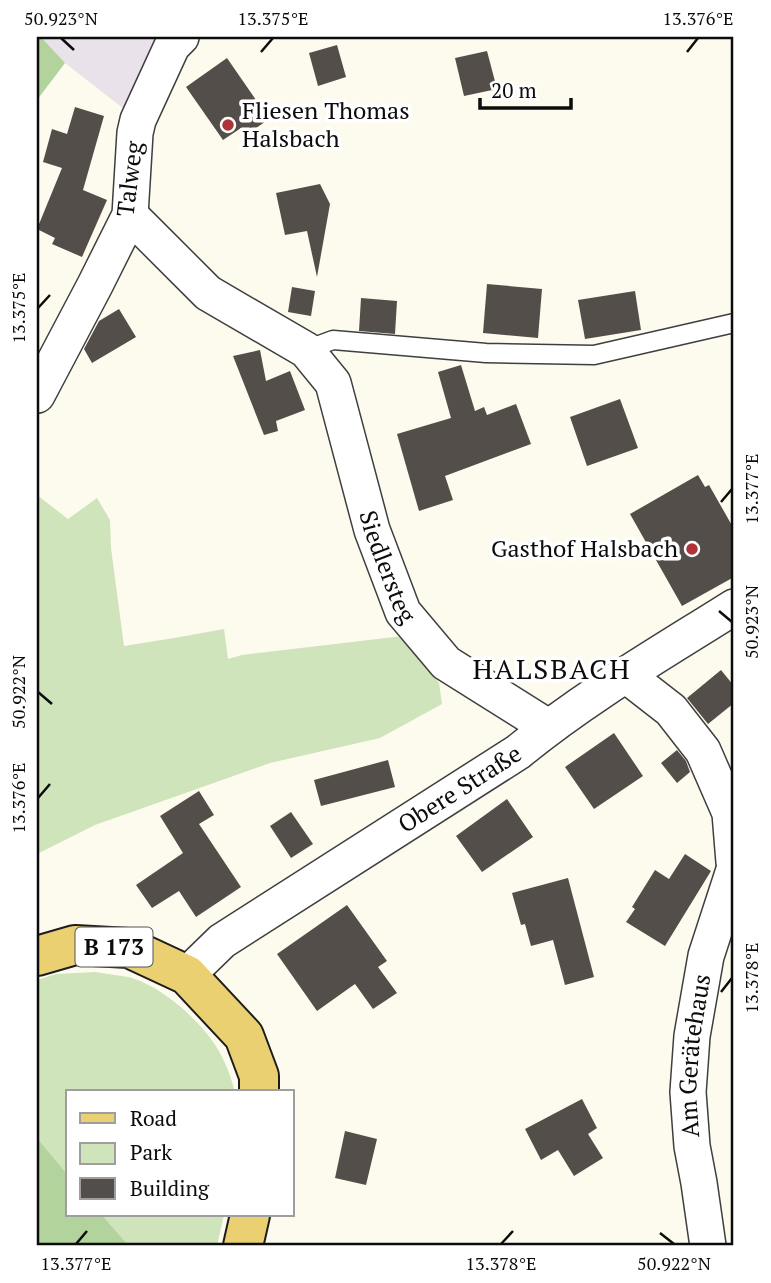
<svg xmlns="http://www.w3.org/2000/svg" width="771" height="1283" viewBox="0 0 771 1283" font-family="'PT Serif',serif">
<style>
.industrial{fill:#eae2ea}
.green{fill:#cfe4bb}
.forest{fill:#b3d39c}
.building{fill:#544e4a}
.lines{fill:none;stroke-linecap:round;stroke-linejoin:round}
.lane-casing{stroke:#3f3f3f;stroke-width:21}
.street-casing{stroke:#3f3f3f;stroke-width:38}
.primary-casing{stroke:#1d1d1d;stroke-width:42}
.lane{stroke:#fff;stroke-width:18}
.street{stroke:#fff;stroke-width:35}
.primary{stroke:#ead071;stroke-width:38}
.ticks{fill:none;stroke:#0c0c0c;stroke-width:2.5}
.poi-dot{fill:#ad3336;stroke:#fff;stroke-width:2.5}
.labels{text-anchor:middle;stroke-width:7;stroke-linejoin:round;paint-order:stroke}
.shield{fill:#fff;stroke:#555;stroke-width:2}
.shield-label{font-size:23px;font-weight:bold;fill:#0c0c0c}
.poi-label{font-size:24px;fill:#0c0c0c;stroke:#fff;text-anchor:start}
.street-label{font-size:24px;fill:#0c0c0c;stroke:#fff}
.quarter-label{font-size:28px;letter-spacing:2px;fill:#0c0c0c;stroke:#fff}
.neatline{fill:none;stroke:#0c0c0c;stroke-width:2.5}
.ticks-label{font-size:18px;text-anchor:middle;fill:#0c0c0c}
</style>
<rect width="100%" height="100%" fill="#fdfbee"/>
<path class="industrial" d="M41 37H155L162 66 138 120 65 63Z"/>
<path class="green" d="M37 495 68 519 97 498 110 520 111 548 124 646 180 637 224 629 228 659 242 655 403 636 439 683 442 704 380 738 270 763 95 825 37 854Z
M95 972C106 974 117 975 128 977 164 986 209 1027 224 1061 229 1071 232 1082 235 1092H68V1175L37 1138V980L56 974Z
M102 1215H224L217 1246H129Z"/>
<path class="forest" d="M37 37H41L65 63 37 100Z
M37 1138 68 1175V1215H102L129 1246H37Z"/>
<path class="building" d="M337 45 346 77 318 86 309 53Z
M487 51 497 89 464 96 455 58Z
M227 58 269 119 246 135 241 128 223 140 186 87Z
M75 107 104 116 83 190 107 200 82 257 52 244 55 238 37 229 62 168 43 162 52 129 67 134Z
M320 184 330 204 317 277 307 231 285 235 276 193Z
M487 284 542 289 538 338 483 333Z
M292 287 315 291 311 316 288 312Z
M635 291 641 330 585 339 578 300Z
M361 298 397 301 395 334 359 331Z
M119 309 136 337 92 363 84 349 99 321Z
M260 350 266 381 290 371 305 410 276 421 278 431 264 435 233 356Z
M461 365 475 411 484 407 487 415 516 404 531 444 445 476 453 500 419 511 397 434 451 418 438 372Z
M620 399 638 448 587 466 570 417Z
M698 475 705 487 709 485 734 529V577L682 606 630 514Z
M721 670 734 686V703L708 724 687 698Z
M614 733 643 776 594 809 565 767Z
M677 750 686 761 690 772 677 783 661 763Z
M388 760 395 787 321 806 314 780Z
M199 791 214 815 199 824 241 887 196 917 179 891 152 908 136 885 183 853 160 816Z
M507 799 533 837 482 872 456 836Z
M291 812 313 844 291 858 270 826Z
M685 854 711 871 665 946 626 922 635 909 632 907 655 870 669 879Z
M568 878 594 977 565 985 553 940 531 946 525 924 521 925 512 893Z
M347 905 387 961 378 967 397 993 373 1009 355 984 317 1011 277 954Z
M582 1099 597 1128 588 1134 603 1158 574 1176 558 1150 541 1160 525 1129Z
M345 1131 377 1139 366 1185 335 1178Z"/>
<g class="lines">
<g class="lane-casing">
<path id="lane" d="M306 350 333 340 486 353 594 355 734 323"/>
</g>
<g class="street-casing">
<g id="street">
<path id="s1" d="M130 215 208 293 306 350 333 383 372 530 403 612 446 663 548 727"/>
<path d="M37 395 95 285 130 215 135 133 138 120 172 46 181 37"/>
<path d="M626 675 671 710 703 751 730 813 734 862"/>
<path id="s2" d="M187 975 222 941 518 752C585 697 661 653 734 607"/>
<path id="s3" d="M708 1246 699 1183 692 1146 688 1092 692 1036 706 956 734 870"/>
</g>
</g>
<g class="primary-casing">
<path id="primary" d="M37 956 75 945 129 948 187 975 244 1036 259 1076V1092
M243 1246 250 1215"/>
</g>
<use href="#lane" class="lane"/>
<use href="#street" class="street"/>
<use href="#primary" class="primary"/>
</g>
<path class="ticks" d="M61 38 74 50M261 52 273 38M687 52 698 38M38 308 50 295M721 502 732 489M719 611 732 622M38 692 52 704M38 798 50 784M721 992 732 978M660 1233 674 1244M76 1244 87 1231M501 1244 513 1231"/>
<g class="poi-dot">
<circle cx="228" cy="125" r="7"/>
<circle cx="692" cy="549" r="7"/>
</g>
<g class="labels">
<rect class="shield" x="75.5" y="927.5" width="77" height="39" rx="5"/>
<g class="shield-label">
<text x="114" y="955">B 173</text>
</g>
<g class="poi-label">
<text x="242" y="119">Fliesen Thomas<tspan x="242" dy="28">Halsbach</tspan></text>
<text x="678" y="557" text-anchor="end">Gasthof Halsbach</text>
</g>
<g class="street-label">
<text transform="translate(130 179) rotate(-83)" y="8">Talweg</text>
<text dy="8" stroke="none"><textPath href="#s1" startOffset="458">Siedlersteg</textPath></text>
<text dy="8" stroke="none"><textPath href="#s2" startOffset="331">Obere Straße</textPath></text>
<text dy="8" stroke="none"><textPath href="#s3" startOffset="192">Am Gerätehaus</textPath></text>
</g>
<g class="quarter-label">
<text x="552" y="679">HALSBACH</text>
</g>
</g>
<rect width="771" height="1283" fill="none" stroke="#ffffff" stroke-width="77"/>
<rect x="66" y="1090" width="228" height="126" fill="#ffffff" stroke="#9e9e9e" stroke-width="2"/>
<rect x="80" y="1113" width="35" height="10" fill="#ead071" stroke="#9e9e9e" stroke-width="2"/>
<text x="130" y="1126" font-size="21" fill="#0c0c0c">Road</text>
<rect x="80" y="1143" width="35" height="21" fill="#cfe4bb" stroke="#9e9e9e" stroke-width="2"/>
<text x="130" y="1160" font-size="21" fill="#0c0c0c">Park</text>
<rect x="80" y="1178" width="35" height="21" fill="#544e4a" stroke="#9e9e9e" stroke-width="2"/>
<text x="130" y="1196" font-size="21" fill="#0c0c0c">Building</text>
<path d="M480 98v10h91v-10" fill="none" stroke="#0c0c0c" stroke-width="3.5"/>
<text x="491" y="98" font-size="21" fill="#0c0c0c" stroke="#ffffff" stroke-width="5" paint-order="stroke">20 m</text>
<rect x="38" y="38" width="694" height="1206" class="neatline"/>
<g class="ticks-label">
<text x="61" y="25">50.923°N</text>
<text x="273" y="25">13.375°E</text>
<text x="698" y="25">13.376°E</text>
<text transform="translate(19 308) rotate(-90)" y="6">13.375°E</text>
<text transform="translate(752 489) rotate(-90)" y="6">13.377°E</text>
<text transform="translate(752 622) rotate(-90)" y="6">50.923°N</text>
<text transform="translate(19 692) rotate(-90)" y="6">50.922°N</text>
<text transform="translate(19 798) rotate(-90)" y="6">13.376°E</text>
<text transform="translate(752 978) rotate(-90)" y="6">13.378°E</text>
<text x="76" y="1270">13.377°E</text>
<text x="501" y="1270">13.378°E</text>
<text x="674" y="1270">50.922°N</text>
</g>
</svg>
